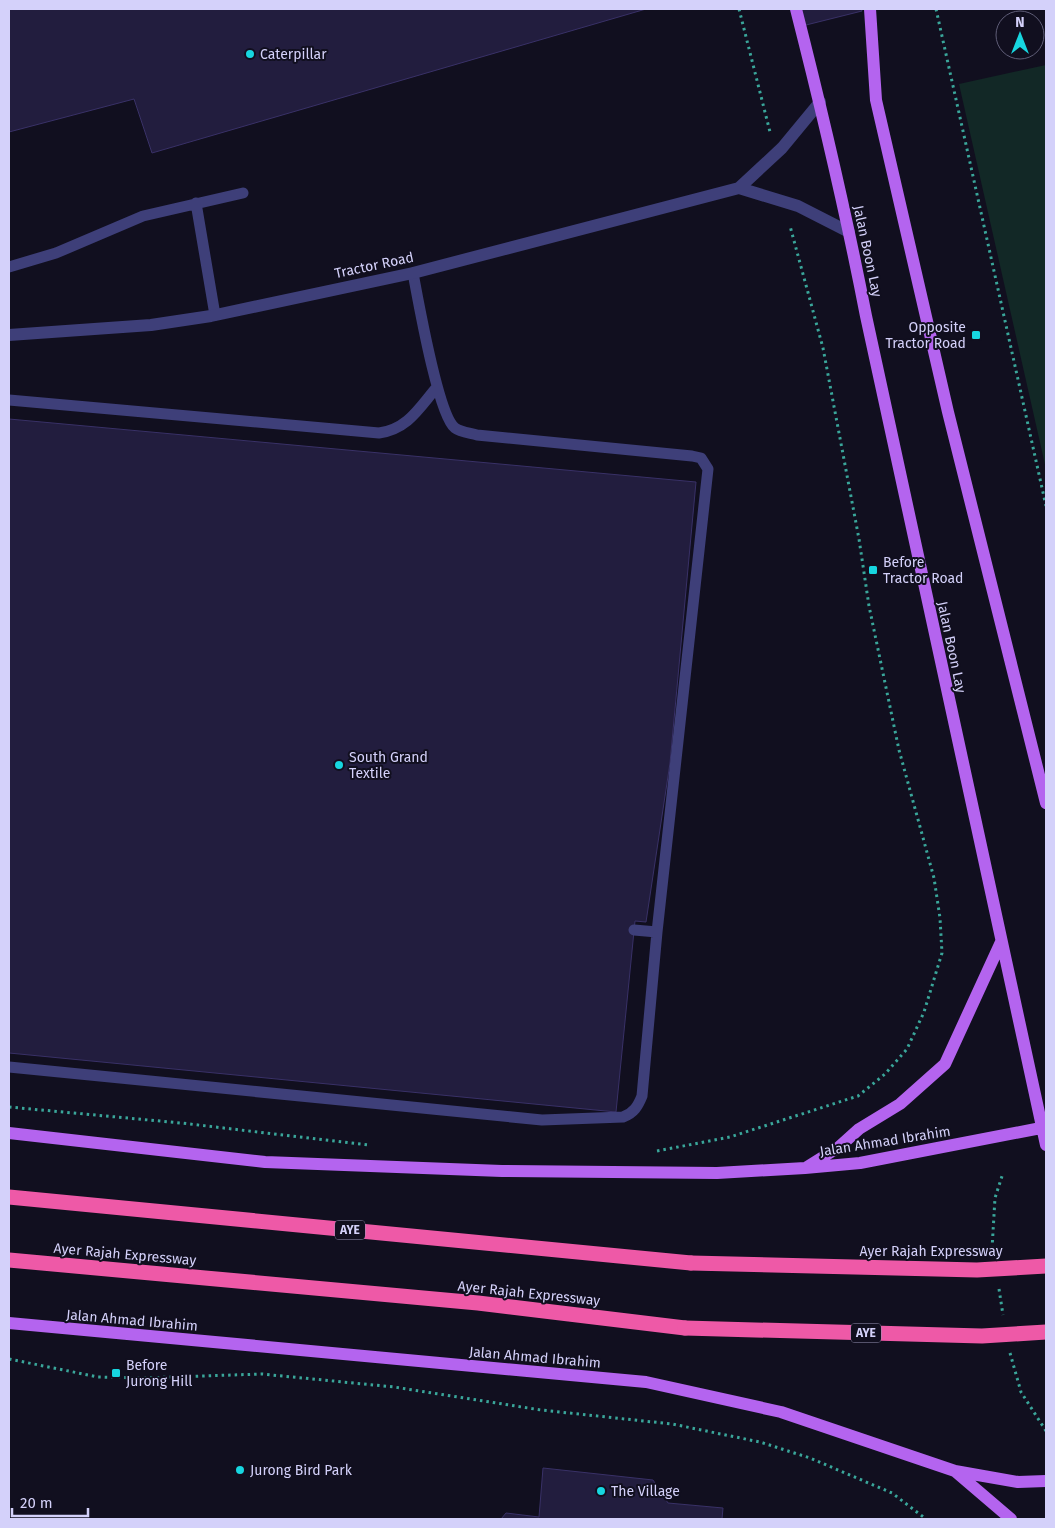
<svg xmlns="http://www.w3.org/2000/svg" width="1055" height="1528" viewBox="0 0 1055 1528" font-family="'Fira Sans',sans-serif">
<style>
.green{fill:#122826}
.building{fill:#221d3e;stroke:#393167}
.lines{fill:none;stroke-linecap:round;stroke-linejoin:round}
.path{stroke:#3aa69a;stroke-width:3;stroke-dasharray:2.5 4;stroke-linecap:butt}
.service{stroke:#3e3f79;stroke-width:11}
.minor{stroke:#3e3f79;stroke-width:12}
.primary{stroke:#b464ef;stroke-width:12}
.motorway{stroke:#ee59a7;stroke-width:15}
.motorway-bridge{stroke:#ee59a7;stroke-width:15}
.poi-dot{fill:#17d6e0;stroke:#110f1f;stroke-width:2}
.labels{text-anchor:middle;stroke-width:4;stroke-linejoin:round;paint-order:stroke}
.shield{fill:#110f1f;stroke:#9a97b8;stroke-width:1}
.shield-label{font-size:12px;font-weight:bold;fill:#d4d1fa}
.poi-label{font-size:14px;fill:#d4d1fa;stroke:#110f1f;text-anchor:start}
.street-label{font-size:14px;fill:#d4d1fa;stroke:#110f1f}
</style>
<rect width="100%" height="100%" fill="#110f1f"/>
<path class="green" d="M1046 65V469L959 84Z"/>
<path class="building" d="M9 9H646L152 153 134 99 9 132Z
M794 9H861L862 11 798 27Z
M9 419 696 482 670 763 646 922 635 921 616 1112 9 1053Z
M543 1468 653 1480 668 1503 723 1508 722 1519H501L506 1513 539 1517Z"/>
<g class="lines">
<path class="path" d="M739 9 770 132
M936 9 1046 506
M9 1107 181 1123 369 1145
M657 1151 730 1137 858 1096 885 1074 907 1049 924 1012 942 953 940 918 934 878 899 750 869 606 859 539 823 348 790 226
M992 1249 995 1198 1003 1173
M999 1289 1003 1315
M1010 1353 1021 1392 1046 1431
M9 1359 98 1377 142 1378 262 1374 394 1387 541 1410 672 1424 760 1442 810 1458 892 1493 926 1519"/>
<path class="service" d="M196 203 215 315
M9 267 56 253 143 216 243 193
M9 400 379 433C408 429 419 408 437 387
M634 930 657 932
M9 1067 542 1120 623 1117C634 1113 638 1106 642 1096L657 932 708 469 701 458 692 456 477 435C470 433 460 432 455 428 438 415 418 299 413 273"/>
<path class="minor" d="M739 188 798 206 849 232
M9 335 151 325 211 316 413 273 739 188 782 148 820 102"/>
<path class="primary" d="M796 9C822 111 846 213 866 316L1046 1145
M870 9 876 100 948 412 1046 803
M9 1133 265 1162 502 1171 717 1173 805 1168 860 1163 1046 1127
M807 1167 839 1147 859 1129 900 1104 945 1064 1001 942
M9 1323 646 1382 781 1412 955 1471 1018 1482 1046 1481
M956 1472 1011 1519"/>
<path class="motorway" d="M9 1197 691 1263
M9 1260 478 1303 685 1328"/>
<path class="motorway-bridge" d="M691 1263 977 1270 1046 1266
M685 1328 982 1336 1046 1332"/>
</g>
<g class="poi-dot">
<circle cx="250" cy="54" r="5"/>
<rect x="971" y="330" width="10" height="10" rx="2.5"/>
<rect x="868" y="565" width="10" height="10" rx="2.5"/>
<circle cx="339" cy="765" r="5"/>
<rect x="111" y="1368" width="10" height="10" rx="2.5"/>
<circle cx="240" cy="1470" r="5"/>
<circle cx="601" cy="1491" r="5"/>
</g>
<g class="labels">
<g class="shield">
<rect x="335" y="1220.5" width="30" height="19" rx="4"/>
<rect x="851" y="1323.5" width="30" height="19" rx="4"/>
</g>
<g class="shield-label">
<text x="350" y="1234">AYE</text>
<text x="866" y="1337">AYE</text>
</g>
<g class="poi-label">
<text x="260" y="59">Caterpillar</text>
<text x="966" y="332" text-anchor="end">Opposite<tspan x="966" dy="16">Tractor Road</tspan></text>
<text x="883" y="567">Before<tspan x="883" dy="16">Tractor Road</tspan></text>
<text x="349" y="762">South Grand<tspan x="349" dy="16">Textile</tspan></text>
<text x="126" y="1370">Before<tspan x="126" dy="16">Jurong Hill</tspan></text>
<text x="250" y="1475">Jurong Bird Park</text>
<text x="611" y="1496">The Village</text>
</g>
<g class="street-label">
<text transform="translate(868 251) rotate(78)" y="5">Jalan Boon Lay</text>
<text transform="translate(374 265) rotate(-12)" y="5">Tractor Road</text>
<text transform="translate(952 647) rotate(78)" y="5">Jalan Boon Lay</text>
<text transform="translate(885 1141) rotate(-9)" y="5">Jalan Ahmad Ibrahim</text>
<text x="931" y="1256">Ayer Rajah Expressway</text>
<text transform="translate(125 1254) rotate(5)" y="5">Ayer Rajah Expressway</text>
<text transform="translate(529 1293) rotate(6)" y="5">Ayer Rajah Expressway</text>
<text transform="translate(132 1320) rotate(5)" y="5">Jalan Ahmad Ibrahim</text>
<text transform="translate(535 1357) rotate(5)" y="5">Jalan Ahmad Ibrahim</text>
</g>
</g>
<rect width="1055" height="1528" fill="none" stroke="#d4d1fa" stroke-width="20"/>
<g transform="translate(1020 35)"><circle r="24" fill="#110f1f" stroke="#5f5d77"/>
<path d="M0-4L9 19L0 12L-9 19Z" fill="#17d6e0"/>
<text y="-8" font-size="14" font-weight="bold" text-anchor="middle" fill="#d4d1fa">N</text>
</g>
<path d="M12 1508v8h76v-8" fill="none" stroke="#d4d1fa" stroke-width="2.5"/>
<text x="20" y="1508" font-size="15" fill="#d4d1fa" stroke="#110f1f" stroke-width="4" paint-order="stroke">20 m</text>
</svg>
